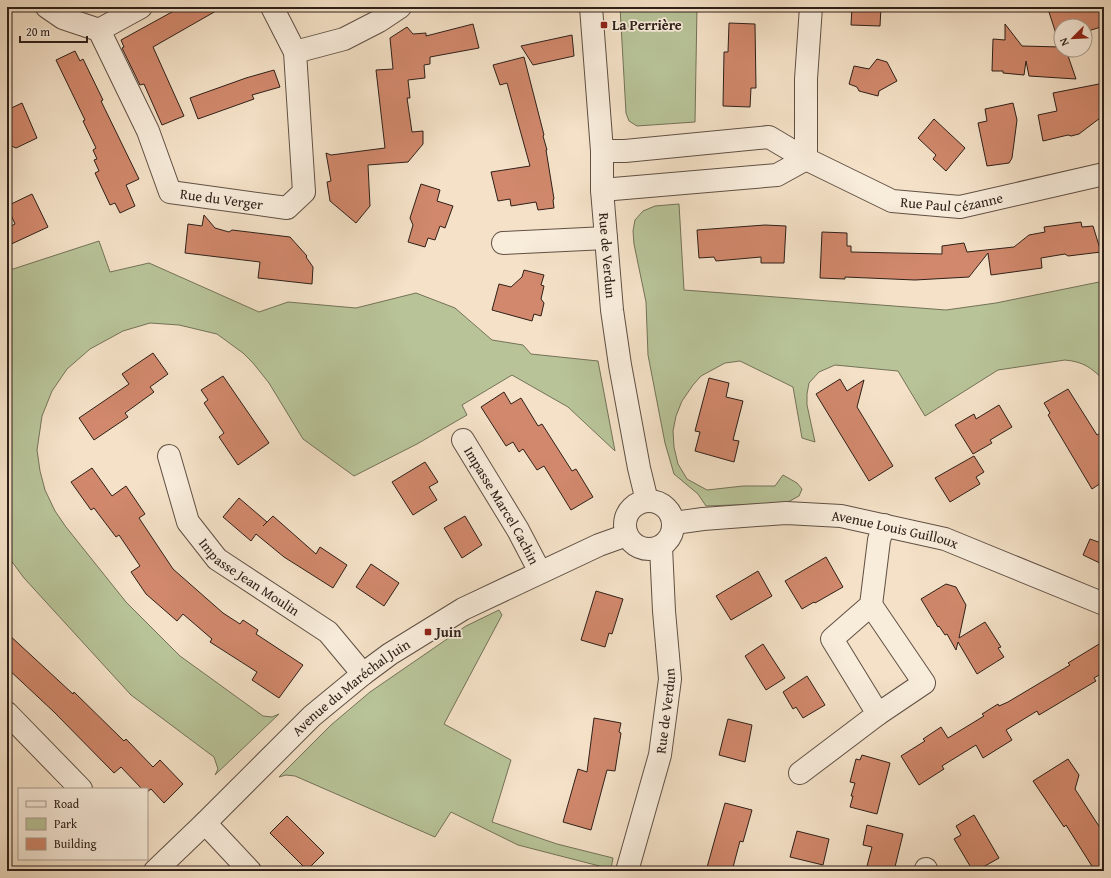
<svg xmlns="http://www.w3.org/2000/svg" width="1111" height="878" viewBox="0 0 1111 878" font-family="'Gentium Book Plus',serif">
<style>
.green{fill:#b8c398;stroke:#737258}
.building{fill:#d1886c;stroke:#2e2019}
.lines{fill:none;stroke-linecap:round;stroke-linejoin:round}
.minor-casing{stroke:#605044;stroke-width:24}
.tertiary-casing{stroke:#605044;stroke-width:24}
.minor{stroke:#f8ecdb;stroke-width:22}
.tertiary{stroke:#f8ecdb;stroke-width:22}
.poi-dot{fill:#8f2418;stroke:#f8ecdb;stroke-width:1.5}
.labels{text-anchor:middle;stroke-width:3.5;stroke-linejoin:round;paint-order:stroke}
.poi-label{font-size:14px;font-weight:bold;fill:#2e2019;stroke:#f8ecdb;text-anchor:start}
.street-label{font-size:14px;fill:#2e2019;stroke:#f8ecdb}
</style>
<rect width="100%" height="100%" fill="#f4e1c7"/>
<filter id="stains"><feTurbulence type="fractalNoise" baseFrequency=".005" numOctaves="4"/><feColorMatrix values="0 0 0 0 .2 0 0 0 0 .09 0 0 0 0 .02 0 0 0 .5 -.17"/></filter>
<radialGradient id="worn" r=".72"><stop offset=".6" stop-color="#630" stop-opacity="0"/><stop offset="1" stop-color="#630" stop-opacity=".3"/></radialGradient>
<path class="green" d="M620 7H697L695 122 637 126 629 121 626 113Z
M679 204 684 290 946 310 996 303 1104 281V380C1090 367 1084 362 1065 360L998 370 925 416 898 371 835 365 819 372 809 383 807 394V405L815 442 802 438 793 387 740 361 725 363 701 376 693 385 682 401 676 416 673 431 674 447 678 464 687 479 707 490 743 486H775L783 475 797 483 802 489 799 496 786 503 706 506 698 494 674 474 665 443 648 355 646 302 634 244 633 231 635 220 643 211 655 206Z
M99 241 110 272 149 263 259 312 288 302 356 308 416 293 455 308 492 340 523 345 531 354 598 361 615 451 568 407 512 375 462 405 467 415 417 444 354 476 303 439 269 383 253 363 243 353 217 334 179 325 150 323 123 331 90 349 67 369 52 391 42 416 37 450 40 471 45 490 55 511 66 527 126 602 180 656 263 716 272 717 279 714 215 775 218 769 214 757 131 695 24 578 7 555V271Z
M499 610 502 615 444 724 511 760 492 822 557 844 613 858 611 869 518 845 451 812 435 837 295 776 286 775 279 777 331 725 370 692 466 626Z"/>
<path class="building" d="M181 7H223L153 47 184 116 162 125 144 84 140 85 122 48 124 47 121 40Z
M852 7H881L880 26 851 25Z
M1062 7H1104V26L1085 32V26H1061V40H1058L1049 12Z
M729 23 755 24 756 88H751L750 107 723 106 724 52H728Z
M473 24 479 48 430 57V64L424 65 425 78 408 80 410 98H407L412 132 423 131V144L408 162 368 165 370 206 356 223 330 201 327 182 331 181 326 153 331 155 385 148 376 70 393 69 390 38 407 27 413 34 426 33V36Z
M1005 24 1022 46 1061 47V50H1066L1076 79 1029 76 1026 61 1024 75 1003 73V71H992L993 39 1005 40Z
M572 35 574 56 533 65 521 46Z
M75 51 80 61 83 59 103 100 101 101 139 179 126 185 135 206 120 213 115 203 110 205 95 173 99 171 94 160 97 159 93 150 96 148 83 121 85 120 56 60Z
M524 57 544 135 543 136 547 150H546L554 199 553 200 554 208 538 210 536 202 511 206 510 199 498 201 491 172 530 166 507 83 500 85 493 65Z
M877 59 887 62 897 81 879 91 878 96 859 91 857 87 849 84 854 66 869 69Z
M274 70 280 87 252 95 254 99 198 119 190 98 246 78Z
M1104 83V115L1079 134 1071 136 1068 135 1043 141 1038 115 1057 111 1053 93Z
M22 103 37 138 16 148 7 144V110Z
M1013 103 1017 120 1012 158 1009 163 987 166 978 123 987 121 985 109Z
M934 119 965 148 946 171 933 159 936 155 918 138Z
M421 184 440 190 437 201 453 206 445 228 440 226 435 240 428 238 425 247 408 242 413 225 410 218Z
M32 194 48 227 7 246V228L15 224 7 206Z
M204 215 215 228 229 232 232 230 290 237 307 256 306 257 313 267 312 284 258 278 260 262 185 253 188 224 202 226Z
M1081 222 1082 227 1093 226 1101 252 1068 256 1065 254 1041 258 1042 268 991 275 988 253 969 277 915 280 845 277V279L820 278 822 232 847 233V246H851V252L942 254V246L964 243 967 252 1014 247 1029 235 1045 232 1044 227Z
M765 225 786 226 784 263H761V257L716 261 714 257 699 258 697 230Z
M524 270 544 275 541 285 544 286 541 299 544 303 541 316 534 314 532 321 492 310 499 284 511 287 522 277Z
M153 353 168 374 150 387 154 392 125 413 128 417 94 440 79 418 129 384 122 374Z
M223 376 269 443 238 465 219 437 224 433 204 403 208 400 201 390Z
M709 378 729 383 726 397 743 401 733 440 739 441 734 462 695 451 700 432 695 431Z
M840 379 847 391 864 380 857 407 893 466 869 481 816 394Z
M1068 389 1097 435 1104 431V481L1092 489 1048 415 1050 413 1044 403Z
M504 392 511 404 521 398 538 426 542 424 572 471 576 469 593 497 571 510 544 466 537 470 523 449 519 452 513 442 506 446 481 407Z
M999 405 1012 427 990 440 992 443 973 454 955 425 974 414 976 419Z
M974 456 984 472 976 477 980 484 950 502 935 478Z
M425 462 438 482 429 487 437 500 413 515 392 482Z
M92 468 112 496 126 486 145 514 139 518 173 569 223 613 240 624 243 620 258 630 256 634 303 665 279 698 252 680 257 672 210 642 212 639 183 614 177 621 146 594 131 572 140 566 119 535 116 537 94 508 91 510 71 482Z
M239 498 267 522 263 526 273 516 316 554 320 547 347 565 333 588 284 557 256 534 251 541 223 517Z
M465 516 482 545 462 558 444 528Z
M1090 539 1104 544V565L1083 555Z
M826 557 843 587 815 603 814 602 802 609 785 581Z
M371 564 399 583 384 606 356 587Z
M758 571 772 596 731 620 716 596Z
M946 584 956 587 966 605 959 638 985 622 1001 647 998 648 1004 657 977 674 958 642 956 650 947 634 945 635 939 626 938 627 921 599Z
M596 591 623 599 612 634 609 633 605 647 581 640Z
M7 633 73 694 74 692 124 741 126 739 153 767 160 760 183 784 164 803 151 789 147 792V789H142L121 767 114 773 54 712 7 668Z
M1104 641V672L1094 678 1096 681 1039 715 1037 711 1006 730 1012 740 983 758 976 745 942 766 944 769 919 785 901 756 925 741 923 739 941 727 948 738 984 716 982 714 998 704 999 706 1008 702 1070 665 1068 663Z
M763 644 785 678 766 690 745 656Z
M807 676 825 705 803 718 796 707 793 709 783 692Z
M594 718 621 723 619 732 621 733 615 771 607 770 591 830 563 822 578 769 587 772Z
M728 719 752 725 745 762 719 755Z
M862 755 890 763 877 814 850 807 853 796H851L855 783 850 782 856 759 860 760Z
M1068 759 1079 775 1075 789 1104 834V871H1095L1066 825 1064 827 1033 781Z
M725 803 752 810 743 842 740 841 732 871H706Z
M974 815 999 858 976 871H973L954 839 961 835 956 826Z
M287 816 324 853 307 870 270 833Z
M867 825 903 834 894 871H868L869 867 867 866 872 847 863 845Z
M797 831 829 839 823 865 790 857Z"/>
<g class="lines">
<g class="minor-casing">
<g id="minor">
<path d="M47 7 63 18 99 30"/>
<path id="s1" d="M141 7 99 30 148 131 170 192 287 208 304 192 295 52 272 7"/>
<path id="s2" d="M811 7 806 79V159L892 201 960 207 1104 174"/>
<path d="M295 52 344 39 379 21 400 7"/>
<path d="M602 151H625L769 137 806 159 777 175 602 190"/>
<path d="M503 243 606 238"/>
<path id="s3" d="M463 440 518 530 540 572"/>
<path id="s4" d="M169 456 188 522 217 559 328 632 363 674"/>
<path d="M871 605 924 683 878 714"/>
<path d="M7 713 81 789"/>
<path d="M800 773 878 714 832 639 871 605 879 540 884 525"/>
<path d="M205 823 250 871"/>
<path id="s5" d="M155 871 205 823 312 716 363 674 390 654 463 609 599 545 627 535"/>
<path d="M925 871 926 869"/>
</g>
</g>
<g class="tertiary-casing">
<g id="tertiary">
<path id="s6" d="M591 7 602 151V190L612 310 620 365 639 468 647 501"/>
<circle cx="649" cy="525" r="24"/>
<path id="s7" d="M674 523 703 519 786 513 841 516 945 539 1104 604"/>
<path id="s8" d="M627 871 660 755 670 679 664 611 661 547"/>
</g>
</g>
<use href="#minor" class="minor"/>
<use href="#tertiary" class="tertiary"/>
</g>
<g class="poi-dot">
<rect x="600" y="21" width="8" height="8" rx="2"/>
<rect x="424" y="628" width="8" height="8" rx="2"/>
</g>
<g class="labels">
<g class="poi-label">
<text x="612" y="30">La Perrière</text>
<text x="436" y="637">Juin</text>
</g>
<g class="street-label">
<text dy="5" stroke="none"><textPath href="#s2" startOffset="308">Rue Paul Cézanne</textPath></text>
<text dy="5" stroke="none"><textPath href="#s1" startOffset="277">Rue du Verger</textPath></text>
<text dy="5" stroke="none"><textPath href="#s6" startOffset="249">Rue de Verdun</textPath></text>
<text dy="5" stroke="none"><textPath href="#s3" startOffset="76">Impasse Marcel Cachin</textPath></text>
<text dy="5" stroke="none"><textPath href="#s7" startOffset="223">Avenue Louis Guilloux</textPath></text>
<text dy="5" stroke="none"><textPath href="#s4" startOffset="152">Impasse Jean Moulin</textPath></text>
<text dy="5" stroke="none"><textPath href="#s5" startOffset="269">Avenue du Maréchal Juin</textPath></text>
<text dy="5" stroke="none"><textPath href="#s8" startOffset="165">Rue de Verdun</textPath></text>
</g>
</g>
<rect width="1111" height="878" fill="none" stroke="#f4e1c7" stroke-width="24"/>
<rect x="8" y="8" width="1095" height="862" fill="none" stroke="#2e2019" stroke-width="2"/>
<rect x="12" y="12" width="1087" height="854" fill="none" stroke="#2e2019"/>
<rect x="18" y="788" width="130" height="72" fill="#f8ecdb" stroke="#a79a8d"/>
<rect x="26" y="801" width="20" height="6" fill="#f8ecdb" stroke="#a79a8d"/>
<text x="54" y="808" font-size="12" fill="#2e2019">Road</text>
<rect x="26" y="818" width="20" height="12" fill="#b8c398" stroke="#a79a8d"/>
<text x="54" y="828" font-size="12" fill="#2e2019">Park</text>
<rect x="26" y="838" width="20" height="12" fill="#d1886c" stroke="#a79a8d"/>
<text x="54" y="848" font-size="12" fill="#2e2019">Building</text>
<g transform="translate(1073 38) rotate(246)"><circle r="19" fill="#f8ecdb" stroke="#a79a8d"/>
<path d="M0-3L7 15L0 10L-7 15Z" fill="#8f2418"/>
<text y="-6" font-size="11" font-weight="bold" text-anchor="middle" fill="#2e2019">N</text>
</g>
<path d="M20 36v6h67v-6" fill="none" stroke="#2e2019" stroke-width="2"/>
<text x="26" y="36" font-size="12" fill="#2e2019" stroke="#f8ecdb" stroke-width="3" paint-order="stroke">20 m</text>
<rect width="100%" height="100%" filter="url(#stains)"/>
<rect width="100%" height="100%" fill="url(#worn)"/>
</svg>
